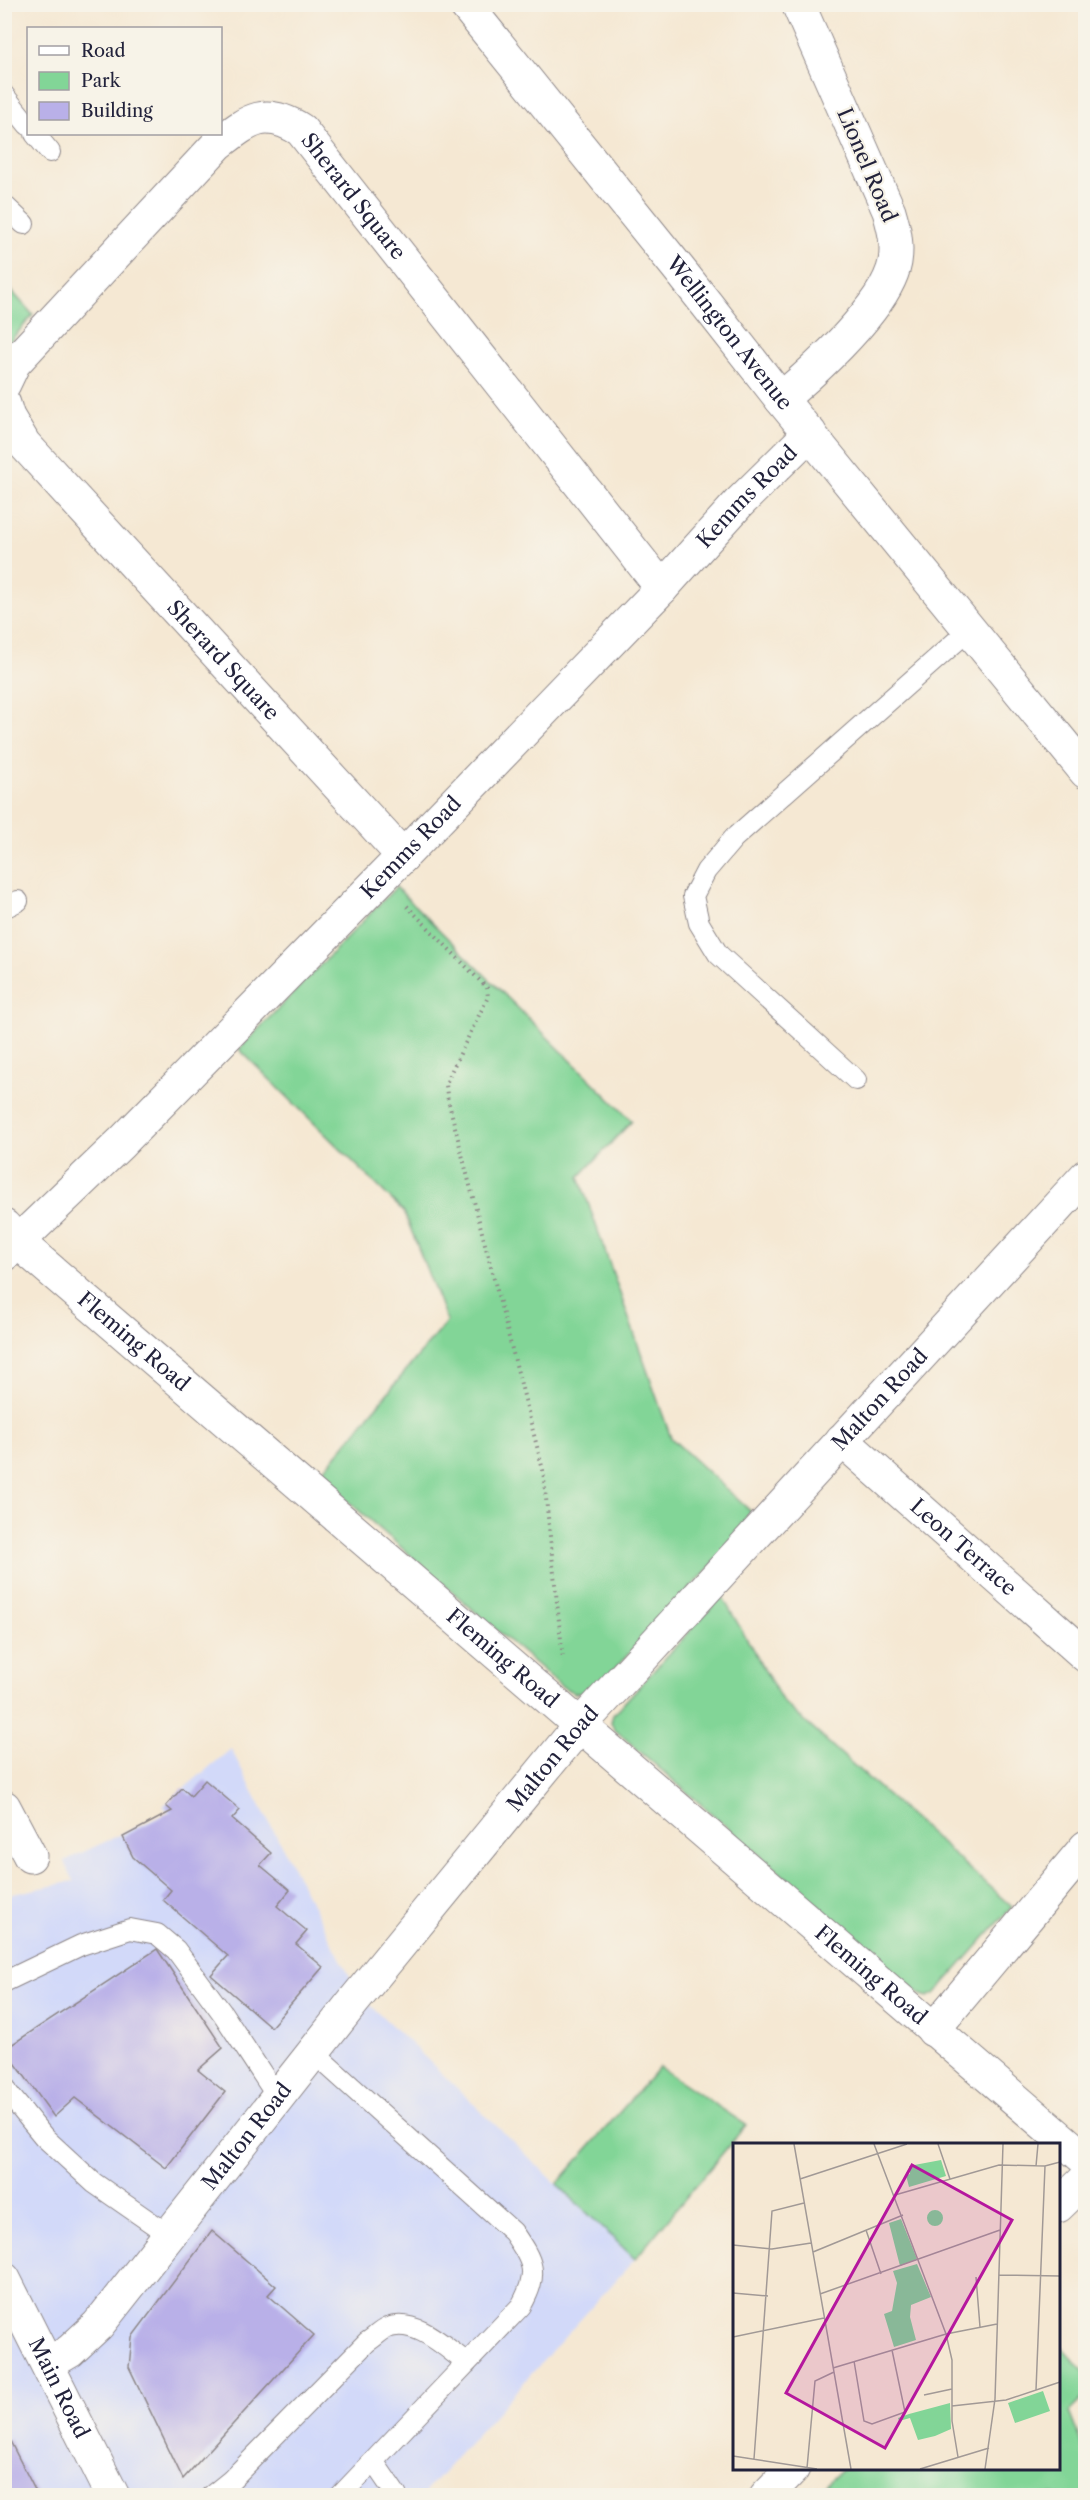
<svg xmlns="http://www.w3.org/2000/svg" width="1090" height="2500" viewBox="0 0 1090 2500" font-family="'Libre Caslon Text',serif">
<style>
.built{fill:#d2d9f9}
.green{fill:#82d597;stroke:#527c69;stroke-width:1.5}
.building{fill:#b9b0e8}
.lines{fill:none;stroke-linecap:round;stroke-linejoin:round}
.lane-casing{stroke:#8c8587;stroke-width:22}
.street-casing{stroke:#8c8587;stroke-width:35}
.secondary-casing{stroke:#8c8587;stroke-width:35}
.path{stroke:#8c8587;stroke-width:4;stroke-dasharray:1.5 4.5;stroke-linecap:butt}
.lane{stroke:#fff;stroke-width:20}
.street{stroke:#fff;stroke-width:33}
.secondary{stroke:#fff;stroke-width:33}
.labels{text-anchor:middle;stroke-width:4.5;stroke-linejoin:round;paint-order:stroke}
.street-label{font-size:21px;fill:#22223b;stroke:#f7f3e8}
.inset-road{fill:none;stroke:#a19996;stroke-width:1.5}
.view{fill:#b5179e;fill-opacity:0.15;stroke:#b5179e;stroke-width:3}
.inset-edge{fill:none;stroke:#22223b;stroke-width:3}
</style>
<rect width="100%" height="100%" fill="#f7f3e8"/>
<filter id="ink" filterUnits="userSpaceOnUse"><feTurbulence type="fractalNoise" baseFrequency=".0167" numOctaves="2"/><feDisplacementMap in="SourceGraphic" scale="12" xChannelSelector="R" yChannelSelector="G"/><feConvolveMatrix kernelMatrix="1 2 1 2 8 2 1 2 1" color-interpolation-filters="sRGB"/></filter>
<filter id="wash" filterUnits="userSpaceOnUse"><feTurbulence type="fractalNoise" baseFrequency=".008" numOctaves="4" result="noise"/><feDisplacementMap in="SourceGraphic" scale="24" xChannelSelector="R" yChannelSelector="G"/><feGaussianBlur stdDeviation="1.35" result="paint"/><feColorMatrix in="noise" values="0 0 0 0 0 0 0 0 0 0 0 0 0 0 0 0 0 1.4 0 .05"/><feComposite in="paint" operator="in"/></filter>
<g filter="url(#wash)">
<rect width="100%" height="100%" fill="#f5e8d3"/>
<path class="built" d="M231 1749 359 1994 635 2259 424 2493 426 2495H5L4 1896 74 1881 64 1861 169 1812 163 1806Z"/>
<path class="green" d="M10 289 33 315 5 347V295Z
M396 887 632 1121 579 1177 671 1438 757 1517 593 1692 574 1693 561 1686 319 1476 447 1321 404 1212 239 1049Z
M722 1596 783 1702 1012 1907 935 1994 928 1997 921 1995 614 1729 611 1722 613 1715Z
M659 2067 746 2125 635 2259 557 2184Z
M1059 2344 1085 2372V2396L1069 2412 1085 2453V2495H816L842 2469 1058 2468Z"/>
<g id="blocks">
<path class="building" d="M205 1780 240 1810 232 1819 271 1853 260 1865 290 1890 277 1906 307 1931 296 1944 323 1967 271 2027 211 1975 228 1956 163 1900 171 1890 133 1857 123 1837 172 1811 166 1806 182 1788 191 1796Z
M157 1949 223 2048 198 2070 225 2092 166 2168 75 2098 54 2117 5 2049Z
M212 2231 276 2286 268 2295 314 2335 183 2479 129 2367 132 2337Z
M9 2439 38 2496H4V2442Z"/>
</g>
</g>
<g filter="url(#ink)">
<use href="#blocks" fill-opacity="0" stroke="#8c8587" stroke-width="1.5"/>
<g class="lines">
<g class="lane-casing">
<path id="lane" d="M4 95 28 125
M35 134 50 152
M4 205 24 224
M4 908 18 901
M856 1080 718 954 699 923 693 896 706 871 734 838 970 629
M4 1982 81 1945 130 1929 157 1934 176 1950 223 2014 278 2098
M314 2053 513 2232C533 2262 540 2272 521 2306L340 2496
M4 2085 8 2093 44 2137 94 2183 169 2235
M373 2461 397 2496
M211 2496 231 2480 367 2342C374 2338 380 2331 387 2328 416 2317 446 2348 467 2363"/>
</g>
<g class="street-casing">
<g id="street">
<path id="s1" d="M465 4 682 273 781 399 1086 772"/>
<path id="s2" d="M4 384 14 363 218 144C249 120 264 107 301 130L662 588"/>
<path d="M781 399C814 371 887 306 895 262 898 244 894 228 889 211L798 4"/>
<path id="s3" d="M4 404 8 417 24 444 403 856"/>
<path id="s4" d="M4 1226 19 1243 1086 2160"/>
<path id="s5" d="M4 1255 121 1143 403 856 662 588 738 504 810 433"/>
<path id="s6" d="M842 1440 1086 1656"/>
<path d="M4 1807 30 1856"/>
<path d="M933 2030 1086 1847"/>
<path d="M1058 2206 1086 2179"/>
<path id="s7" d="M48 2364 70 2351 98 2325 353 2002 581 1724 1086 1176"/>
<path d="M766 2496 793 2468"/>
</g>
</g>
<g class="secondary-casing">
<g id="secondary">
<path id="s8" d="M4 2279 113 2496"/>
</g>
</g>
<path class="path" d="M407 906 487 988 488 997 450 1074 446 1084 447 1096 543 1470 563 1659"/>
<use href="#lane" class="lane"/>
<use href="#street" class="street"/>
<use href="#secondary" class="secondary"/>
</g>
</g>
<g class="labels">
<g class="street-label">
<text transform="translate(867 165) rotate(67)" y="7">Lionel Road</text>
<text dy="7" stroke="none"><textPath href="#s2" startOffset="500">Sherard Square</textPath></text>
<text dy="7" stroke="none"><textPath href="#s1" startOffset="422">Wellington Avenue</textPath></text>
<text dy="7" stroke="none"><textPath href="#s5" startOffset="1062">Kemms Road</textPath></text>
<text dy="7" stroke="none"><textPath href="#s3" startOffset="339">Sherard Square</textPath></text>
<text dy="7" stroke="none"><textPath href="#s5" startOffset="576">Kemms Road</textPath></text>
<text dy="7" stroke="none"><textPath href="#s4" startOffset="174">Fleming Road</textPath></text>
<text dy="7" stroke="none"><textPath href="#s7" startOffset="1276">Malton Road</textPath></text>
<text dy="7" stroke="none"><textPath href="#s6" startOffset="162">Leon Terrace</textPath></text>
<text dy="7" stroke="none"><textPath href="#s4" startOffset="660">Fleming Road</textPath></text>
<text dy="7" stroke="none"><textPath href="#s7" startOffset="790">Malton Road</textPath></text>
<text dy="7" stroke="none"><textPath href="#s4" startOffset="1146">Fleming Road</textPath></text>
<text dy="7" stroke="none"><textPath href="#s7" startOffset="304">Malton Road</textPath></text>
<text dy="7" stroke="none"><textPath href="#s8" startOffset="122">Main Road</textPath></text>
</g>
</g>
<g transform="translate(733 2143)">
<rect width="327" height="327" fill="#f5e8d3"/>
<path d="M208 17 213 33 176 44 173 32 177 31 176 23ZM194 75a8 8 0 1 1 16 0a8 8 0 1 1-16 0ZM168 76 184 116 167 123 156 80ZM184 121 198 154 178 162 177 174 183 197 161 204 151 171 159 168 164 140 160 128ZM310 248 317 268 282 280 275 260ZM217 260 218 286 202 293 185 297 177 275 166 278 165 275 176 271Z" fill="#82d597"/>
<path class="inset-road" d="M61 1 118 326M141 1 213 191 219 217V278L225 314M205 1 217 36M303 23 305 1M67 36 174 1M162 52 266 22 312 23 327 19M133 87 148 131M0 102 39 106 78 100M80 109 170 72M266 132 327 133M243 134 247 184M0 150 35 153M87 151 267 87M0 194 91 175M121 218 131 278 139 281 172 269 159 207M100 225 213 191 264 181M303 247 312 23M191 252 219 246M219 263 273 257 327 239M0 313 84 326M21 316 39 68 71 60M74 325 82 238 101 229M187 326 256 305M252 326 262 256 270 1"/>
<path class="view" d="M179 22 279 77 152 305 53 250Z"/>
<rect width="327" height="327" class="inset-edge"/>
</g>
<rect width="1090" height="2500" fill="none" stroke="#f7f3e8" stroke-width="24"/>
<rect x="27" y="27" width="195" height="108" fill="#f7f3e8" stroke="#a29fa3" stroke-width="1.5"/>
<rect x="39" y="46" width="30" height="9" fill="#ffffff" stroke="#a29fa3" stroke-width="1.5"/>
<text x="81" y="57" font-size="18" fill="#22223b">Road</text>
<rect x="39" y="72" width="30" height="18" fill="#82d597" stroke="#a29fa3" stroke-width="1.5"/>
<text x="81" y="87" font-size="18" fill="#22223b">Park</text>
<rect x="39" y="102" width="30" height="18" fill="#b9b0e8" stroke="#a29fa3" stroke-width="1.5"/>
<text x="81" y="117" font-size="18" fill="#22223b">Building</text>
</svg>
